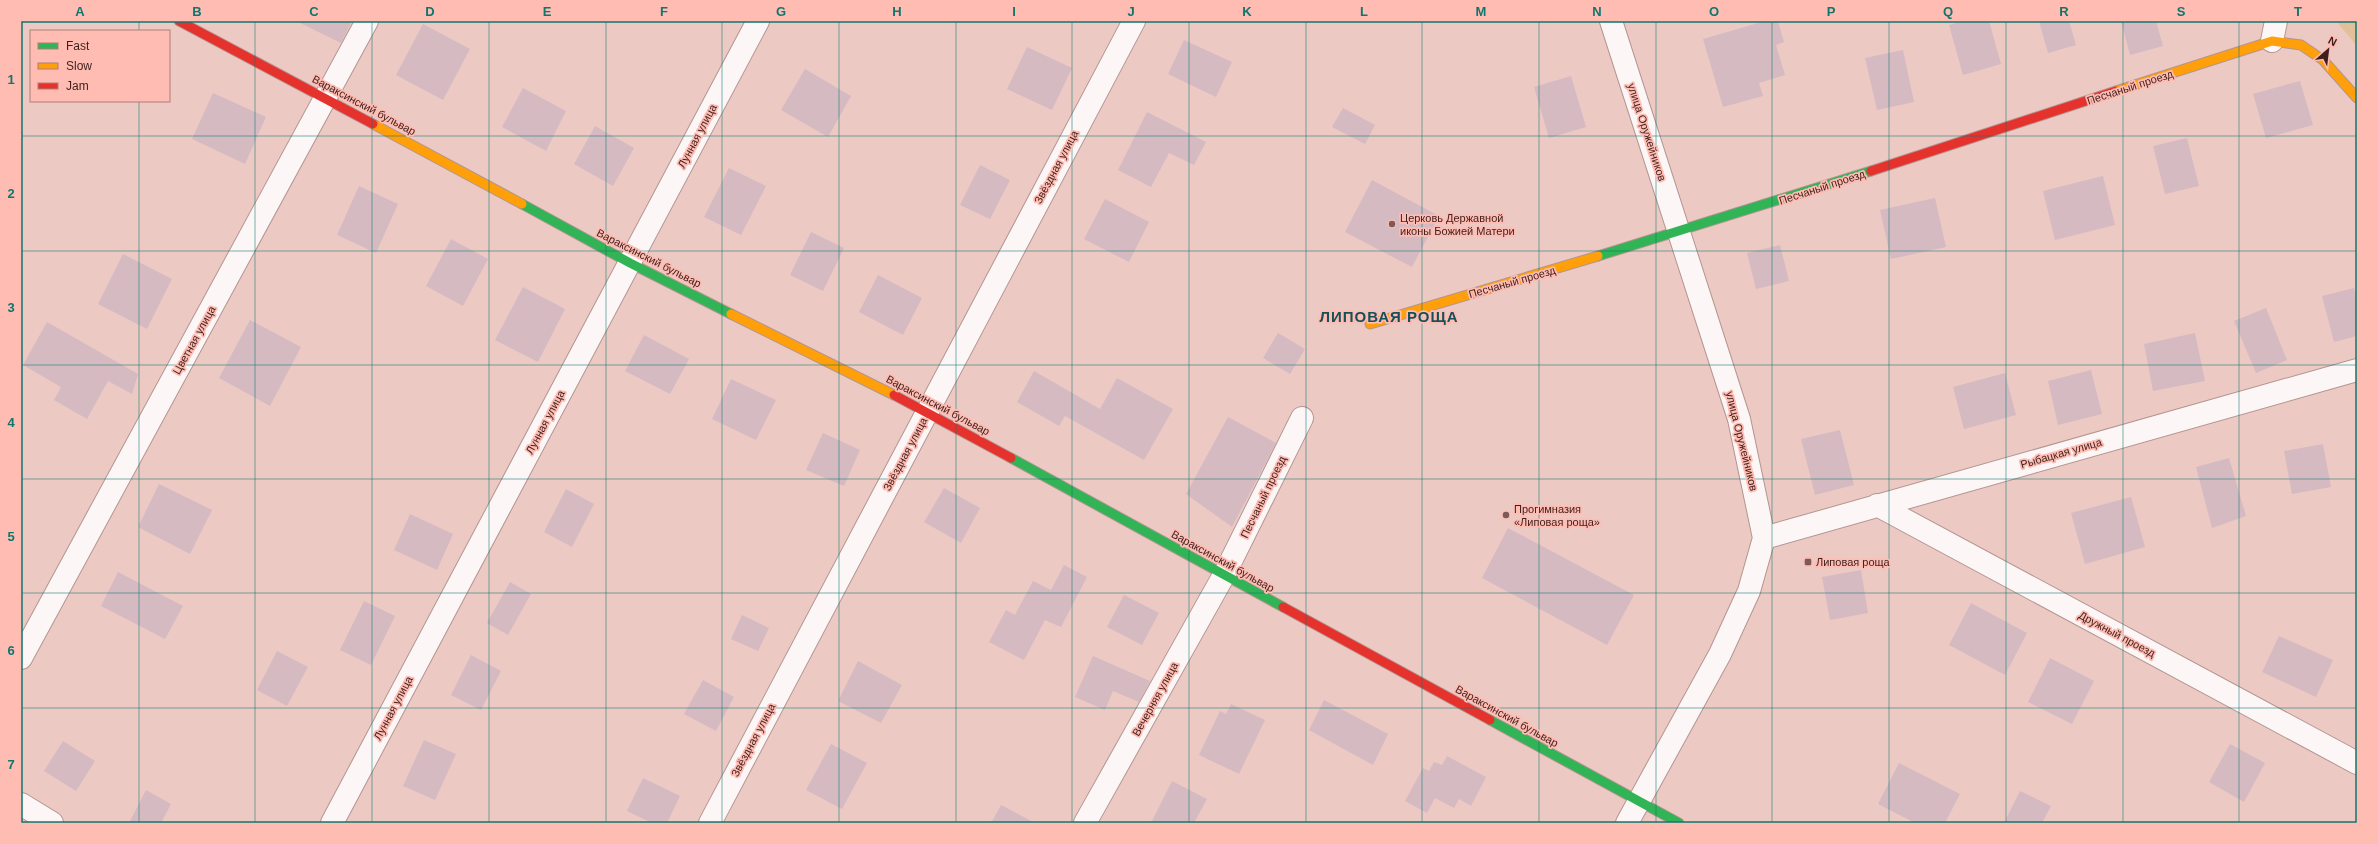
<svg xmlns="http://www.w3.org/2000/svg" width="2378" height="844" viewBox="0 0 2378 844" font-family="Arial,sans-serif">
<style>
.green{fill:#e1c199}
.building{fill:#d5bac2}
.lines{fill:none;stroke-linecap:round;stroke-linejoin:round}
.street-casing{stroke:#b39591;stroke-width:24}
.fast-casing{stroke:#b39591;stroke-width:11}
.slow-casing{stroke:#b39591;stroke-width:11}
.jam-casing{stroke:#b39591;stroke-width:11}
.street{stroke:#fcf7f6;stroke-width:22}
.fast{stroke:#30b455;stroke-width:9}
.slow{stroke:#ff9f0a;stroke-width:9}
.jam{stroke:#e5322d;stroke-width:9}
.grid{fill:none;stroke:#0f766e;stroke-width:1;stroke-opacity:0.55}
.poi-dot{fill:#7b5a57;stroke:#febcb3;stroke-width:1.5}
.labels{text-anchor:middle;stroke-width:3.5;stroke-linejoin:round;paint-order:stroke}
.street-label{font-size:11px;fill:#3e1f1c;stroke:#febcb3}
.poi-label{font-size:11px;fill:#3e1f1c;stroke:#febcb3;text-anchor:start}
.district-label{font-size:15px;font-weight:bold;letter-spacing:1px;fill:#145057;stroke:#febcb3}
.neatline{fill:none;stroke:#0f766e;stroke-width:1.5}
.grid-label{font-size:13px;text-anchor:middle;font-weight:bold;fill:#0f766e}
</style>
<rect width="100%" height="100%" fill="#edc9c4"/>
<path class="green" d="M2336 21H2357V46Z"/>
<path class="building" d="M296 21H352L341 43Z
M1765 21H1778L1784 42 1776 45 1785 75 1759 83 1763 96 1723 107 1703 39Z
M1963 21H1989L2001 64 1963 75 1949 25Z
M2039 21H2069L2076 45 2048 53Z
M2121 21H2156L2163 46 2130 55Z
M423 24 470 49 443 100 396 75Z
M1184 40 1232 62 1216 97 1168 74Z
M1027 47 1072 68 1052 110 1007 89Z
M1903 50 1914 102 1877 110 1865 58Z
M805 69 851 96 828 137 781 110Z
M1571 76 1586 127 1549 138 1534 87Z
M2300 81 2313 125 2266 138 2253 94Z
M523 88 566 111 546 151 502 127Z
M213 93 266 117 245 164 192 139Z
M1343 108 1375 125 1365 144 1332 127Z
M1147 112 1206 142 1194 165 1169 153 1151 187 1118 170Z
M595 126 634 148 613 186 574 164Z
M2187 138 2199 186 2165 194 2153 146Z
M980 165 1010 180 990 219 960 205Z
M729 168 766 186 741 235 704 217Z
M2103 176 2115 225 2055 240 2043 191Z
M1372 180 1439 216 1412 267 1345 232Z
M359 186 398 204 376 253 337 235Z
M1935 198 1946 247 1891 259 1880 210Z
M1105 199 1149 222 1129 262 1084 239Z
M811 232 844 248 823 291 790 275Z
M451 239 488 259 463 306 426 286Z
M1780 245 1789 281 1756 289 1747 253Z
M123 254 172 279 147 329 98 304Z
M878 275 922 298 903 335 859 312Z
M523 287 565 309 538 362 495 340Z
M2354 288 2357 298V336L2334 342 2322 296Z
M2266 308 2287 360 2256 373 2234 321Z
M250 320 301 347 270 406 219 378Z
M47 322 138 374 132 394 108 381 87 419 54 400 61 387 23 365Z
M1278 333 1305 349 1290 374 1263 358Z
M2195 333 2205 381 2153 391 2144 344Z
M644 335 689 359 670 394 625 371Z
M2091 370 2102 414 2058 425 2048 381Z
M1034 371 1100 409 1117 378 1173 409 1144 460 1065 416 1059 426 1017 402Z
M2005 373 2016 415 1964 429 1953 387Z
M731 379 776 400 756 440 712 419Z
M1228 417 1276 443 1232 527 1186 494Z
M1840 430 1854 485 1815 495 1801 439Z
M823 433 860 450 844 486 806 470Z
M2323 444 2331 487 2292 494 2284 451Z
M2229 458 2246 516 2212 528 2196 467Z
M159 484 212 510 190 554 138 527Z
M944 488 980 508 961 543 924 522Z
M566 489 594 504 572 547 544 532Z
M2131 497 2145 547 2085 564 2071 513Z
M410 514 453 534 437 570 394 550Z
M1508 528 1634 595 1607 645 1482 578Z
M1064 565 1087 577 1061 627 1045 620 1024 660 989 642 1006 610 1015 615 1033 581 1051 590Z
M1861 570 1868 613 1830 620 1822 577Z
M118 572 183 606 165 639 101 606Z
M510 582 531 594 508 635 487 623Z
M1124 595 1159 613 1142 645 1107 627Z
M364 601 395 616 371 665 340 650Z
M1971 603 2027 633 2005 675 1949 645Z
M742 615 769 628 758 651 731 639Z
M2279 636 2333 660 2316 697 2262 672Z
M277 651 308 667 287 706 257 690Z
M471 655 501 671 481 710 451 695Z
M1093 656 1150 681 1139 702 1113 691 1105 710 1075 697Z
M2050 658 2094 681 2072 724 2028 702Z
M858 661 902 685 881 723 838 701Z
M703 680 734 697 716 731 684 714Z
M1324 700 1388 734 1373 765 1309 730Z
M1231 704 1265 720 1239 774 1199 755 1220 711 1226 714Z
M424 740 456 754 435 800 403 786Z
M63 741 95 761 76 791 44 771Z
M831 744 867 763 842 809 806 790Z
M2230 744 2265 763 2244 802 2209 782Z
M1447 756 1486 777 1471 806 1459 799 1454 808 1435 798 1427 813 1405 801 1423 768 1429 771 1434 762 1442 765Z
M1899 763 1960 794 1945 823H1915L1878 804Z
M643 778 680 796 667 823H652L627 811Z
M1172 781 1207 799 1194 823H1151Z
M146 790 171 804 161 823H129Z
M2020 791 2051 806 2042 823H2004Z
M1001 805 1035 823H991Z"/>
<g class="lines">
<g class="street-casing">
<path id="street" d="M1611 21 1739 419 1764 538 1749 591 1720 654 1627 823
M2272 41 2276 21
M1877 505 2357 763
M1764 538 2357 370
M21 658 367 21
M21 804 52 823
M332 823 758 21
M710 823 1134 21
M1085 823 1224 575 1302 418"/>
</g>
<g class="fast-casing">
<path id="fast" d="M522 204 630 263 731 314
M1598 256 1871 171
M1011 458 1283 607
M1490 720 1679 823"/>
</g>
<g class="slow-casing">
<path id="slow" d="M2116 91 2272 41 2301 45 2323 60 2357 98
M373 124 522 204
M731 314 894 395
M1370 324 1598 256"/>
</g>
<g class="jam-casing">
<path id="jam" d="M179 21 373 124
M1871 171 2116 91
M894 395 1011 458
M1283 607 1490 720"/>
</g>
<use href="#street" class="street"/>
<use href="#fast" class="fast"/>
<use href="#slow" class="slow"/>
<use href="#jam" class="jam"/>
</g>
<path class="grid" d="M139 21V31M255 21V823M372 21V823M489 21V823M606 21V823M722 21V823M839 21V823M956 21V823M1072 21V823M1189 21V823M1306 21V823M1422 21V823M1539 21V823M1656 21V823M1772 21V823M1889 21V823M2006 21V823M2123 21V823M2239 21V823M139 101V823M21 136H2357M21 251H2357M21 365H2357M21 479H2357M21 593H2357M21 708H2357"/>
<g class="poi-dot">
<circle cx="1392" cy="224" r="4"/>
<circle cx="1506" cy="515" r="4"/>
<rect x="1804" y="558" width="8" height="8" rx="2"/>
</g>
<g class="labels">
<g class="street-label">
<text transform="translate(2130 87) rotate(-18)" y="4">Песчаный проезд</text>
<text transform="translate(364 105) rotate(28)" y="4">Вараксинский бульвар</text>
<text transform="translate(1647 132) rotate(72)" y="4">улица Оружейников</text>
<text transform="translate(697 136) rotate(-62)" y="4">Лунная улица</text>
<text transform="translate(1056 167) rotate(-62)" y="4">Звёздная улица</text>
<text transform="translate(1822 187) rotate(-18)" y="4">Песчаный проезд</text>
<text transform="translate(649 258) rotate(27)" y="4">Вараксинский бульвар</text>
<text transform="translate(1512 282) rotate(-16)" y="4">Песчаный проезд</text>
<text transform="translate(194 340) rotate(-61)" y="4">Цветная улица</text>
<text transform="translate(938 405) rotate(28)" y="4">Вараксинский бульвар</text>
<text transform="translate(545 422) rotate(-62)" y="4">Лунная улица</text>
<text transform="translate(1742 441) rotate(76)" y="4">улица Оружейников</text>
<text transform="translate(2061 453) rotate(-16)" y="4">Рыбацкая улица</text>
<text transform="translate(905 454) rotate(-62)" y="4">Звёздная улица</text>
<text transform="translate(1263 497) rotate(-64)" y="4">Песчаный проезд</text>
<text transform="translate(1223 561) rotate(29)" y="4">Вараксинский бульвар</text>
<text transform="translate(2117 634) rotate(28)" y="4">Дружный проезд</text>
<text transform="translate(1155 699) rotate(-61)" y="4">Вечерняя улица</text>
<text transform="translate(393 708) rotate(-62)" y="4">Лунная улица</text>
<text transform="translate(1507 716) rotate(29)" y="4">Вараксинский бульвар</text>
<text transform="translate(753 740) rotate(-62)" y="4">Звёздная улица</text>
</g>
<g class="poi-label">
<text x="1400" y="222">Церковь Державной<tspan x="1400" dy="13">иконы Божией Матери</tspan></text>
<text x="1514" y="513">Прогимназия<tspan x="1514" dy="13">«Липовая роща»</tspan></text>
<text x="1816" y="566">Липовая роща</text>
</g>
<g class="district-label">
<text x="1389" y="322">ЛИПОВАЯ РОЩА</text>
</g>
</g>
<rect width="2378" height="844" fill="none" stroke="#febcb3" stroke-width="44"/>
<rect x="30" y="30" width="140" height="72" fill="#febcb3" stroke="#b17d77"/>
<rect x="38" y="43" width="20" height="6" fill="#30b455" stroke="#b17d77"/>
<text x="66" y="50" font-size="12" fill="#3e1f1c">Fast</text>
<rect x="38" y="63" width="20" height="6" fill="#ff9f0a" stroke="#b17d77"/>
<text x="66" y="70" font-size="12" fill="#3e1f1c">Slow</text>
<rect x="38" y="83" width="20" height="6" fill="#e5322d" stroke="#b17d77"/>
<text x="66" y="90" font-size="12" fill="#3e1f1c">Jam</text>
<g transform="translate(2328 50) rotate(28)" stroke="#febcb3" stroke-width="3" paint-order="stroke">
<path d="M0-3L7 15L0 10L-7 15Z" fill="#3e1f1c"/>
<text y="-6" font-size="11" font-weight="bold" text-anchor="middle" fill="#3e1f1c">N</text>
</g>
<rect x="22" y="22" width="2334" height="800" class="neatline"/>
<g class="grid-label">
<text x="80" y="16">A</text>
<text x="197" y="16">B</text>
<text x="314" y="16">C</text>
<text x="430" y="16">D</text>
<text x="547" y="16">E</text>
<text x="664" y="16">F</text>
<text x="781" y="16">G</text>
<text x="897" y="16">H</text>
<text x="1014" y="16">I</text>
<text x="1131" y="16">J</text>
<text x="1247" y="16">K</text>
<text x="1364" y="16">L</text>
<text x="1481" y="16">M</text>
<text x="1597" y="16">N</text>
<text x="1714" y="16">O</text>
<text x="1831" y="16">P</text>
<text x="1948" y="16">Q</text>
<text x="2064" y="16">R</text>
<text x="2181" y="16">S</text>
<text x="2298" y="16">T</text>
<text x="11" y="84">1</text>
<text x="11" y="198">2</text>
<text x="11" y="312">3</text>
<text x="11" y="427">4</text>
<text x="11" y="541">5</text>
<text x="11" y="655">6</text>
<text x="11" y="769">7</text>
</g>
</svg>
